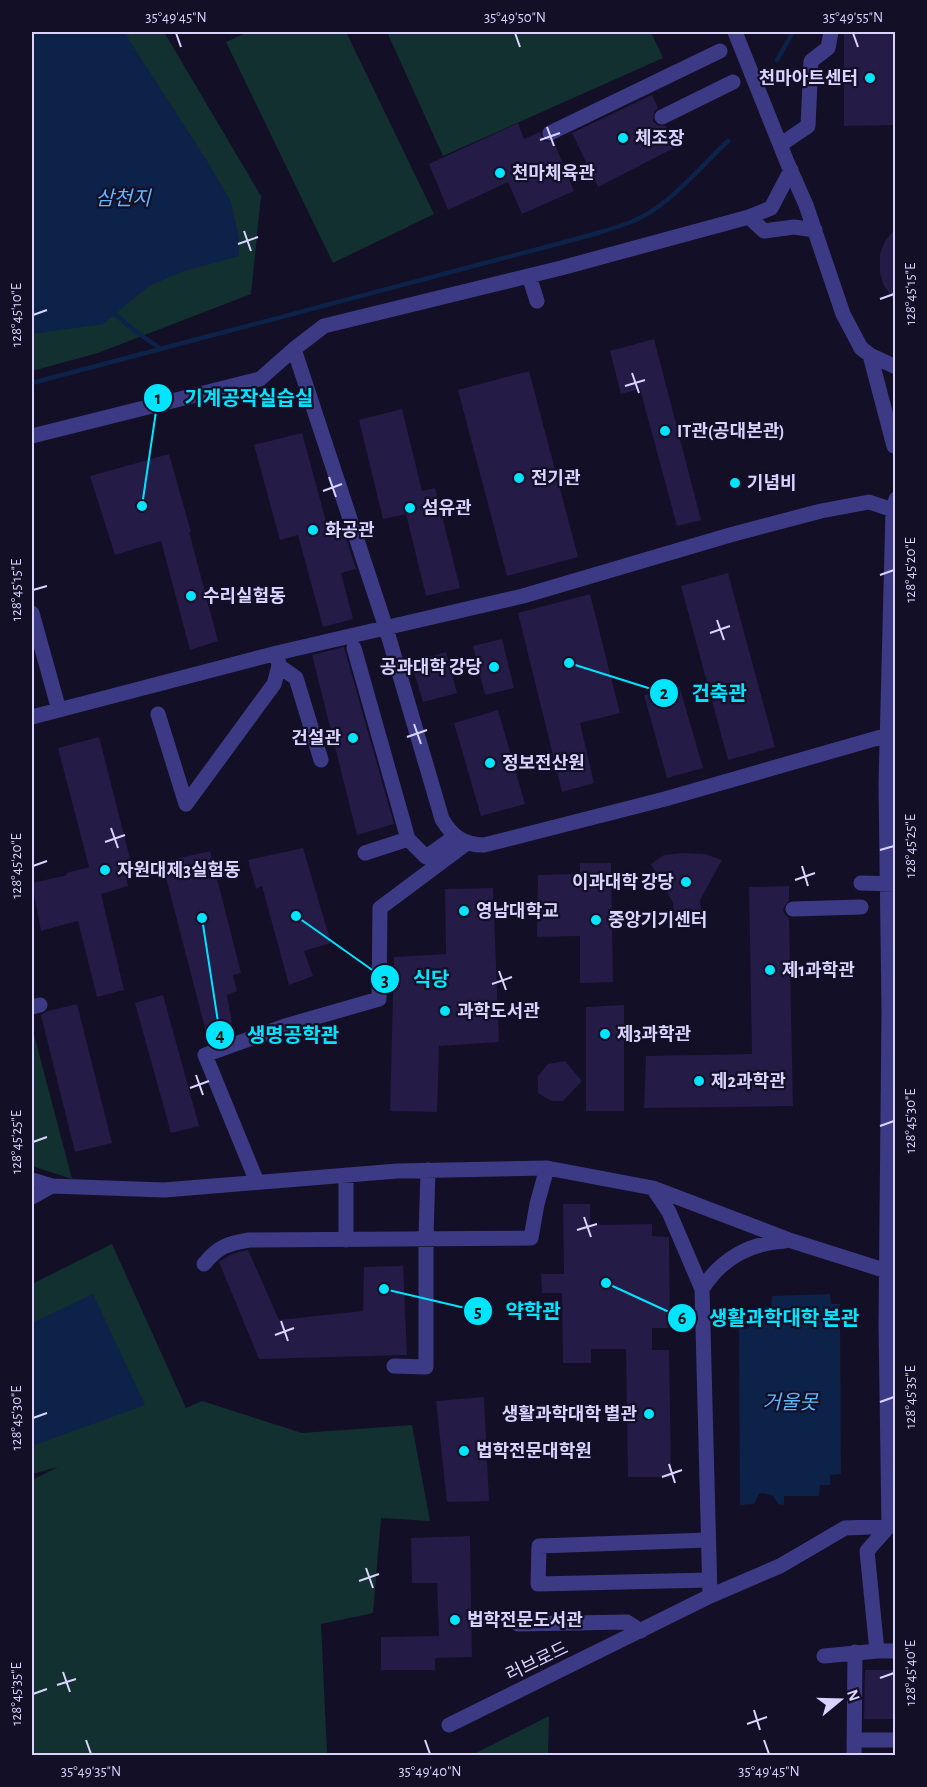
<svg xmlns="http://www.w3.org/2000/svg" width="927" height="1787" viewBox="0 0 927 1787" font-family="'Alegreya Sans','Noto Sans KR',sans-serif">
<style>
.green{fill:#12302f}
.water{fill:#0c2248}
.lines{fill:none;stroke-linecap:round;stroke-linejoin:round}
.stream{stroke:#0c2248;stroke-width:4.5}
.building{fill:#241b47}
.minor{stroke:#3d3a85;stroke-width:15}
.ticks{fill:none;stroke:#d9d4ff;stroke-width:2}
.poi-dot{fill:#00e5ff;stroke:#130f26;stroke-width:2}
.labels{text-anchor:middle;stroke-width:4.5;stroke-linejoin:round;paint-order:stroke}
.poi-label{font-size:18px;font-weight:bold;fill:#d9d4ff;stroke:#130f26;text-anchor:start}
.street-label{font-size:18px;fill:#d9d4ff;stroke:#130f26}
.water-label{font-size:20px;font-style:italic;fill:#62b6ff;stroke:#130f26}
.leader{fill:none;stroke:#00e5ff;stroke-width:2}
.callout-dot{fill:#00e5ff;stroke:#130f26;stroke-width:2}
.mark-label{font-size:18px;text-anchor:middle;font-weight:bold;fill:#111}
.callout-label{font-size:20px;text-anchor:middle;font-weight:bold;fill:#00e5ff;stroke:#130f26;stroke-width:4.5;stroke-linejoin:round;paint-order:stroke}
.neatline{fill:none;stroke:#d9d4ff;stroke-width:2}
.ticks-label{font-size:15px;text-anchor:middle;fill:#d9d4ff}
</style>
<rect width="100%" height="100%" fill="#130f26"/>
<path class="green" d="M32 32H164L261 196 251 294 98 353 32 371Z
M248 32H346L434 214 333 263 226 42Z
M387 32H651L663 58 443 156Z
M32 1027 72 1179 32 1166Z
M112 1244 186 1408 202 1401 302 1433 412 1425 430 1521 381 1518 373 1613 321 1624 327 1753 321 1756 32 1755V1480L58 1467 32 1474V1284Z
M549 1716 548 1755H472Z"/>
<path class="water" d="M32 32H124L209 164 231 202 239 238V256L184 271 149 286 103 324 32 334Z
M93 1294 145 1405 32 1446V1323Z
M830 1294 831 1304H840L841 1474 830 1475V1485H820L819 1496H784V1505L778 1504 773 1496 763 1493 759 1494 754 1504 740 1505 739 1329 749 1328 750 1317H757L758 1307 771 1306 772 1296Z"/>
<g class="lines">
<path class="stream" d="M777 60 793 32
M111 311 135 331 161 349
M32 383 591 235C604 231 618 227 631 222 670 206 698 169 728 141"/>
</g>
<path class="building" d="M844 32H896V125L844 126Z
M652 95 658 108 654 112 653 121 657 125 666 126 676 147 598 187 572 133Z
M518 123 524 139 540 132 544 141 554 142 574 191 522 214 508 182 448 210 429 164Z
M896 228V303L883 284 880 272V254L885 241Z
M654 339 701 520 677 526 640 389 621 394 610 351Z
M529 371 578 557 507 576 458 390Z
M402 409 422 491 435 488 460 588 426 596 406 514 383 519 359 420Z
M302 433 327 525 341 522 356 569 341 573 353 619 323 627 298 535 280 540 254 445Z
M169 454 191 532H189L218 641 190 650 161 541 115 555 90 476Z
M728 573 775 747 728 760 681 586Z
M590 594 620 713 580 723 594 783 562 792 518 613Z
M502 639 514 688 485 695 473 646Z
M344 647 394 824 357 835 312 655Z
M446 652 457 693 423 702 411 662Z
M679 685 703 768 667 778 644 695Z
M498 710 525 804 481 816 454 723Z
M99 737 134 874 126 877 128 886 101 894 124 990 97 997 78 921 41 931 32 883 67 875 66 873 89 867 58 748Z
M303 848 331 943 304 951 313 976 289 985 262 886 256 889 248 860Z
M210 851 241 973 233 975 237 991 227 995 232 1024 206 1032 162 862Z
M683 853 705 854 722 860 700 900 702 918 675 921 673 903 651 864 664 855Z
M580 863H611L613 982 580 983V936L537 937 538 875 580 874Z
M789 886V900L783 909 785 915 789 918 793 1106 644 1108 646 1056 752 1054 749 887Z
M493 888 499 1042 439 1046 437 1112 390 1111 394 957 446 954 445 889Z
M163 995 199 1126 171 1133 135 1003Z
M77 1004 112 1143 75 1152 41 1015 48 1011Z
M624 1005V1111H586V1007Z
M565 1061 582 1081 563 1101H551L538 1093V1076L548 1064Z
M563 1204H590V1225L652 1224V1236L669 1237 670 1328H652V1350H669L671 1477H628L626 1349H591V1363H563L562 1293H542L541 1274H564Z
M248 1250 279 1320 363 1311 364 1267 403 1266 407 1355 259 1359 219 1262 232 1254Z
M484 1397 489 1501 447 1502 436 1401Z
M470 1536 472 1657 435 1658V1670H381V1637L439 1636 437 1583H412L411 1538Z
M865 1670H896V1719H864Z"/>
<g class="lines">
<path class="minor" d="M735 32 787 162 806 205 843 314 861 348 870 355 896 367
M662 117 733 82
M550 133 720 51
M780 145 808 126 811 61 828 48 831 32
M749 217 764 231 794 227 815 230
M529 276 537 301
M294 349 386 628 442 819C452 836 463 845 484 845L665 799 888 735
M870 355 894 446
M32 436 260 379 294 349 324 326 561 268 749 217 771 208 791 170
M896 499 893 510 886 785 889 1010 886 1324 889 1526 867 1551 877 1651H896
M32 613 59 710
M354 648 408 839 426 857 454 837
M279 666 296 678 321 760
M158 714 186 804 274 684 279 666 277 653
M32 717 277 653 523 596 730 535 821 511 869 502 893 510
M365 853 408 839
M861 883 896 884
M793 909 861 907
M32 1007 40 1005
M346 1175V1240
M32 1180 52 1186 164 1190 397 1171 547 1168 653 1188 792 1241 893 1273
M257 1182 205 1055 285 1026 379 999 380 908 467 843
M653 1188 669 1212 702 1289
M32 1197 52 1186
M204 1264C218 1247 226 1244 249 1240L531 1238 537 1204 547 1168
M394 1366 426 1367V1237L428 1170
M708 1540 539 1546 538 1584 709 1580
M710 1596 702 1289C721 1259 750 1243 785 1241
M518 1624 627 1622 641 1631
M824 1656 877 1651
M449 1725 710 1596 780 1566 845 1528 896 1526
M854 1740H896
M854 1756 855 1652"/>
</g>
<path class="ticks" d="M176 33 181 47M515 33 520 47M853 33 858 47M547 127 554 146M540 140 560 133M244 231 251 251M238 244 258 237M880 299 894 294M33 315 47 310M632 373 639 393M625 386 645 380M329 477 336 497M323 491 342 484M880 575 894 570M33 590 47 586M717 620 724 640M710 633 730 626M414 724 421 744M407 737 427 730M111 828 118 848M105 842 125 835M880 850 894 846M33 866 47 861M802 866 808 886M795 880 815 873M499 971 506 990M492 984 512 977M196 1075 203 1095M190 1088 209 1081M880 1126 894 1121M33 1142 47 1137M584 1217 591 1237M577 1230 597 1224M281 1321 288 1341M275 1335 294 1328M880 1402 894 1397M33 1418 47 1413M669 1464 675 1483M662 1477 682 1470M366 1568 373 1588M359 1581 379 1574M63 1672 70 1692M880 1678 894 1673M57 1685 76 1679M33 1694 47 1689M754 1710 760 1730M747 1724 767 1717M86 1740 91 1754M425 1740 430 1754M764 1740 769 1754"/>
<g class="poi-dot">
<circle cx="870" cy="78" r="6"/>
<circle cx="623" cy="138" r="6"/>
<circle cx="500" cy="173" r="6"/>
<circle cx="665" cy="431" r="6"/>
<circle cx="519" cy="478" r="6"/>
<circle cx="735" cy="483" r="6"/>
<circle cx="410" cy="508" r="6"/>
<circle cx="313" cy="530" r="6"/>
<circle cx="191" cy="596" r="6"/>
<circle cx="494" cy="667" r="6"/>
<circle cx="353" cy="738" r="6"/>
<circle cx="490" cy="763" r="6"/>
<circle cx="105" cy="870" r="6"/>
<circle cx="686" cy="882" r="6"/>
<circle cx="464" cy="911" r="6"/>
<circle cx="596" cy="920" r="6"/>
<circle cx="770" cy="970" r="6"/>
<circle cx="445" cy="1011" r="6"/>
<circle cx="605" cy="1034" r="6"/>
<circle cx="699" cy="1081" r="6"/>
<circle cx="649" cy="1414" r="6"/>
<circle cx="464" cy="1451" r="6"/>
<circle cx="455" cy="1620" r="6"/>
</g>
<g class="labels">
<g class="poi-label">
<text x="858" y="84" text-anchor="end">천마아트센터</text>
<text x="635" y="144">체조장</text>
<text x="512" y="179">천마체육관</text>
<text x="677" y="437">IT관(공대본관)</text>
<text x="531" y="484">전기관</text>
<text x="747" y="489">기념비</text>
<text x="422" y="514">섬유관</text>
<text x="325" y="536">화공관</text>
<text x="203" y="602">수리실험동</text>
<text x="482" y="673" text-anchor="end">공과대학 강당</text>
<text x="341" y="744" text-anchor="end">건설관</text>
<text x="502" y="769">정보전산원</text>
<text x="117" y="876">자원대제3실험동</text>
<text x="674" y="888" text-anchor="end">이과대학 강당</text>
<text x="476" y="917">영남대학교</text>
<text x="608" y="926">중앙기기센터</text>
<text x="782" y="976">제1과학관</text>
<text x="457" y="1017">과학도서관</text>
<text x="617" y="1040">제3과학관</text>
<text x="711" y="1087">제2과학관</text>
<text x="637" y="1420" text-anchor="end">생활과학대학 별관</text>
<text x="476" y="1457">법학전문대학원</text>
<text x="467" y="1626">법학전문도서관</text>
</g>
<g class="street-label">
<text transform="translate(537 1661) rotate(-26)" y="6">러브로드</text>
</g>
<g class="water-label">
<text x="123" y="205">삼천지</text>
<text x="790" y="1409">거울못</text>
</g>
</g>
<path class="leader" d="M142 506L158 398M569 663L664 693M296 916L385 979M202 918L220 1035M384 1289L478 1311M606 1283L682 1318"/>
<g class="callout-dot">
<circle cx="142" cy="506" r="6"/>
<circle cx="569" cy="663" r="6"/>
<circle cx="296" cy="916" r="6"/>
<circle cx="202" cy="918" r="6"/>
<circle cx="384" cy="1289" r="6"/>
<circle cx="606" cy="1283" r="6"/>
<circle cx="158" cy="398" r="15"/>
<circle cx="664" cy="693" r="15"/>
<circle cx="385" cy="979" r="15"/>
<circle cx="220" cy="1035" r="15"/>
<circle cx="478" cy="1311" r="15"/>
<circle cx="682" cy="1318" r="15"/>
</g>
<g class="mark-label">
<text x="158" y="404">1</text>
<text x="664" y="699">2</text>
<text x="385" y="986">3</text>
<text x="220" y="1041">4</text>
<text x="478" y="1317">5</text>
<text x="682" y="1324">6</text>
</g>
<g class="callout-label">
<text x="249" y="405">기계공작실습실</text>
<text x="719" y="700">건축관</text>
<text x="431" y="986">식당</text>
<text x="293" y="1042">생명공학관</text>
<text x="533" y="1318">약학관</text>
<text x="784" y="1325">생활과학대학 본관</text>
</g>
<rect width="927" height="1787" fill="none" stroke="#130f26" stroke-width="66"/>
<g transform="translate(840 1700) rotate(71)" stroke="#130f26" stroke-width="4.5" paint-order="stroke">
<path d="M0-4.5L10 22L0 15L-10 22Z" fill="#d9d4ff"/>
<text y="-9" font-size="16" font-weight="bold" text-anchor="middle" fill="#d9d4ff">N</text>
</g>
<rect x="33" y="33" width="861" height="1721" class="neatline"/>
<g class="ticks-label">
<text x="176" y="22">35°49'45"N</text>
<text x="515" y="22">35°49'50"N</text>
<text x="853" y="22">35°49'55"N</text>
<text transform="translate(910 294) rotate(-90)" y="5">128°45'15"E</text>
<text transform="translate(16 315) rotate(-90)" y="5">128°45'10"E</text>
<text transform="translate(910 570) rotate(-90)" y="5">128°45'20"E</text>
<text transform="translate(16 590) rotate(-90)" y="5">128°45'15"E</text>
<text transform="translate(910 846) rotate(-90)" y="5">128°45'25"E</text>
<text transform="translate(16 866) rotate(-90)" y="5">128°45'20"E</text>
<text transform="translate(910 1121) rotate(-90)" y="5">128°45'30"E</text>
<text transform="translate(16 1142) rotate(-90)" y="5">128°45'25"E</text>
<text transform="translate(910 1397) rotate(-90)" y="5">128°45'35"E</text>
<text transform="translate(16 1418) rotate(-90)" y="5">128°45'30"E</text>
<text transform="translate(910 1673) rotate(-90)" y="5">128°45'40"E</text>
<text transform="translate(16 1694) rotate(-90)" y="5">128°45'35"E</text>
<text x="91" y="1776">35°49'35"N</text>
<text x="430" y="1776">35°49'40"N</text>
<text x="769" y="1776">35°49'45"N</text>
</g>
</svg>
